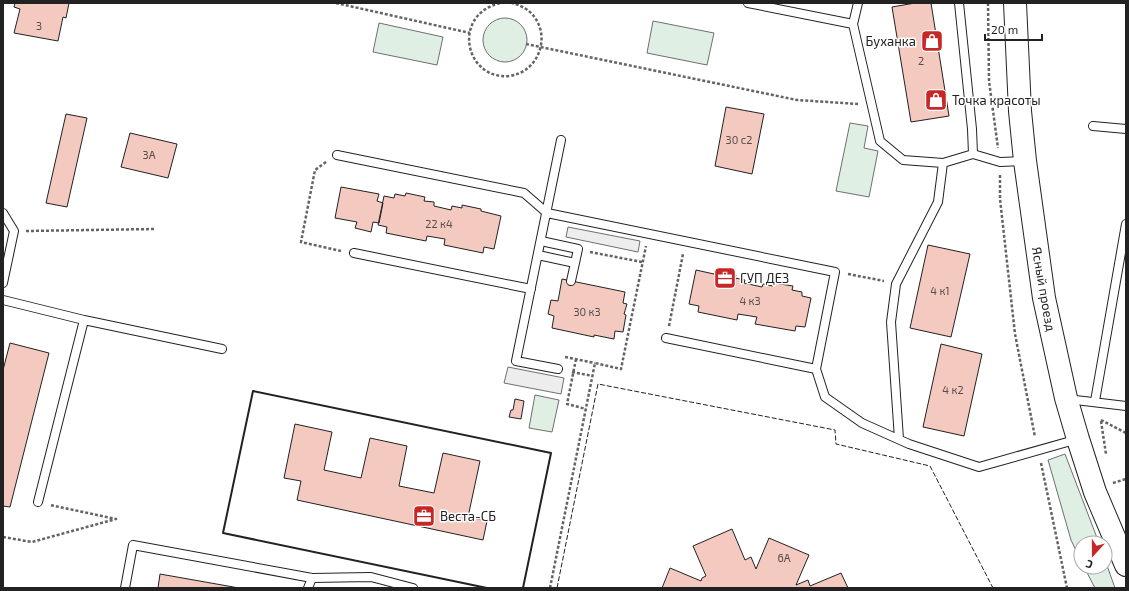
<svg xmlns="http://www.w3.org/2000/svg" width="1129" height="591" viewBox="0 0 1129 591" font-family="'Exo 2',sans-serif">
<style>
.green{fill:#e0efe3;stroke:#6f6f6f}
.parking{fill:#ededed;stroke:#6f6f6f}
.building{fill:#f3c9c0;stroke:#222}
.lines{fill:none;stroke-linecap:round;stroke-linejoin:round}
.lane-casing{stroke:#222;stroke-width:10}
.secondary-casing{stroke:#222;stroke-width:24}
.path{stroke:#646464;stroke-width:2.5;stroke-dasharray:3 2;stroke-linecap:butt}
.lane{stroke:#fff;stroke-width:8}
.secondary{stroke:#fff;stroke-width:22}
.fence{stroke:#222;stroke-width:1;stroke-dasharray:5 2;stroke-linecap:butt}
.wall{stroke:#222;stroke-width:2}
.labels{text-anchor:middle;stroke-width:3;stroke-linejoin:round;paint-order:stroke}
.number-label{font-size:11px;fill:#564c4a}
.poi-label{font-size:13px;fill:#222;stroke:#fff;text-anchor:start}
.street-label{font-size:13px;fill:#222;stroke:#fff}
</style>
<rect width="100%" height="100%" fill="#fff"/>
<path class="green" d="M483 40a22 22 0 1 1 44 0a22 22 0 1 1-44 0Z
M653 21 714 33 707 65 647 53Z
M379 23 443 37 437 65 373 52Z
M850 123 868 126 864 148 878 151 869 197 836 191Z
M535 395 559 400 552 432 529 428Z
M1065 454 1099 543H1081V561L1071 540 1048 460Z
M1105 560 1115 588H1095L1084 567H1105Z"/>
<path class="parking" d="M568 227 640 241 638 252 566 237Z
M508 367 564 378 561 394 504 383Z"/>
<path class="building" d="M15 3H69L66 18 63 17 58 41 14 33 20 9 14 7Z
M915 3H931L949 116 911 122 892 7Z
M726 107 764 114 752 174 715 166Z
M66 114 87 118 67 207 46 203Z
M130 133 177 144 168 178 121 167Z
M341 187 379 194 377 201 383 203 379 223 373 222 371 232 355 228 357 222 335 218Z
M406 193 425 197 424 201 434 202V206L451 210 452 206 462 208V205L481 209V211L501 216 494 249 484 247 483 253 444 245 445 239 427 236 426 241 386 233 387 227 378 225 384 196 394 198 395 194 405 196Z
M928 245 970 254 951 337 910 328Z
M696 270 714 274 715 271 736 275 735 278 745 280 744 283 762 287 763 284 773 286 774 283 793 286 792 290 802 292V296L811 298 805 327 796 326 795 331 755 324 757 317 738 314 737 320 698 312 699 306 689 304Z
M562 279 625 292 623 303 627 304 624 314 626 315 623 332 615 331 614 339 594 335V337L552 328 554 316 548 314 551 300 558 301Z
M10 343 49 353 10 507 3 506V370Z
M941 344 982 354 964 436 923 427Z
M515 399 524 401 521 419 509 417 511 410H513Z
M295 424 332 432 324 470 361 478 370 438 407 446 399 486 434 493 443 453 480 461 468 517 487 521 483 540 297 500 301 481 284 478Z
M732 529 745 560 751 557 756 569 769 538 809 555 796 585 808 580 810 586 841 573 848 588H662L670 568 701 581 702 578 706 576 693 546Z
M160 574 239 588H158Z"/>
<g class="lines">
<g class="lane-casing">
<path id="lane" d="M748 3 853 24
M858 3 853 24 880 141 903 160 943 163
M1093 126 1126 129
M973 154 1000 162 1025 161
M337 155 524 193 547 213 835 272 816 369 825 397 862 423 909 444 979 467 1078 439
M3 213 14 231 3 283
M541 241 578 249 575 263
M354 253 531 289
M538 255 575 263 571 281
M3 300 84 320 222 349
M666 338 816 369
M558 369 516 361 561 140
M1067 399 1126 406
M1095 401 1126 224
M899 439 891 322 896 284 938 202 943 163 973 154 972 129 959 3
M38 502 84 320
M125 588 133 545 312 578 371 577 413 588
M308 588 312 578"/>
</g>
<g class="secondary-casing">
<path id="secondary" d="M1015 3 1020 111 1025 161 1044 298 1066 398 1078 439 1095 492 1126 565"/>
</g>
<path class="path" d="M336 3 470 33
M500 3C451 15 465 80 509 76 540 72 552 34 531 13 526 8 519 5 512 3
M988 3 989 81 998 148
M526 44 797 100 858 104
M326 162 315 170 301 242 341 251
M1000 175V199L1015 334 1035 437
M26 231 155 229
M590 252 642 262
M848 274 884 281
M669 326 683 254
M565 357 595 363
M576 359 567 404 586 409
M572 372 593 376
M1101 420 1126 433
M1101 421 1106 454
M1041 463 1067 588
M1113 483 1126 479
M3 537 32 542 116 519 50 505
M550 588 595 363 621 369 646 246"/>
<use href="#lane" class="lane"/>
<use href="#secondary" class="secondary"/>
<path class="fence" d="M557 588 598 384 835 430 836 444 930 466 993 588"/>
<path class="wall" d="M487 588 223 533 253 391 551 453 523 588"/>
</g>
<defs>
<g id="shop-square" transform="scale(1.15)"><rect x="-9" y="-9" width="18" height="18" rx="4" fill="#c62828" stroke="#fff"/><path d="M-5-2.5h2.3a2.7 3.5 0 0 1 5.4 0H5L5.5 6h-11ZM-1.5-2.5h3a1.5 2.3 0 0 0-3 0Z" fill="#fff"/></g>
<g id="office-square" transform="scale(1.15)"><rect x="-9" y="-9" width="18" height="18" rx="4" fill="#c62828" stroke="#fff"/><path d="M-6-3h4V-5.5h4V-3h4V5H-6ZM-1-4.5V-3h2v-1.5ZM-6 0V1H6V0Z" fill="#fff"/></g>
</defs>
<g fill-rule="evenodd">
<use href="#shop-square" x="932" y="41"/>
<use href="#shop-square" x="936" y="100"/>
<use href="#office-square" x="725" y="278"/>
<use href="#office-square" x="424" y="516"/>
</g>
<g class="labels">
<g class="number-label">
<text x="39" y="30">3</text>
<text x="921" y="65">2</text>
<text x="739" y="144">30 c2</text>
<text x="149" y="159">3А</text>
<text x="439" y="228">22 к4</text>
<text x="940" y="295">4 к1</text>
<text x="750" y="305">4 к3</text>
<text x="587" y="316">30 к3</text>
<text x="953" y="394">4 к2</text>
<text x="784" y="562">6А</text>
</g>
<g class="poi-label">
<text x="916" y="46" text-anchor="end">Буханка</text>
<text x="952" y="105">Точка красоты</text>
<text x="740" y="283">ГУП ДЕЗ</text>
<text x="440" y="521">Веста-СБ</text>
</g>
<g class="street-label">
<text transform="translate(1044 289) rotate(80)" y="5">Ясный проезд</text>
</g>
</g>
<rect width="1129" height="591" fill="none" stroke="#222222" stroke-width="8"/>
<g transform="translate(1093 555) rotate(201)"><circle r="19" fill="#ffffff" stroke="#a7a7a7"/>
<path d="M0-3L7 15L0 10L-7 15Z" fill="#c62828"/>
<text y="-6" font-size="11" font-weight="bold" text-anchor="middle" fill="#222222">С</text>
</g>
<path d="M985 34v6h57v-6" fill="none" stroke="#222222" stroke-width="2"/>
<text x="991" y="34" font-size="12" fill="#222222" stroke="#ffffff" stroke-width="3" paint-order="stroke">20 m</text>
</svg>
